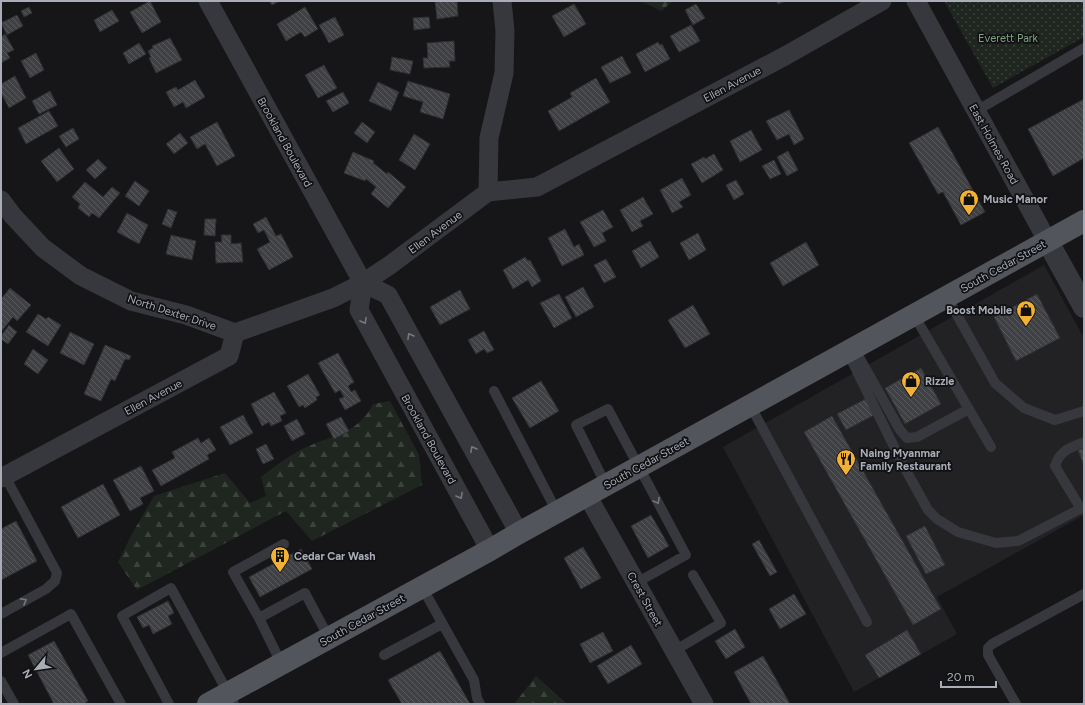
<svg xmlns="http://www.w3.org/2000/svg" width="1085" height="705" viewBox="0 0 1085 705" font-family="Figtree,sans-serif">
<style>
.built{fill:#222225}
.forest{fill:url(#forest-firs)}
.park{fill:url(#park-dots)}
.building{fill:url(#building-back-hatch);stroke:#303034}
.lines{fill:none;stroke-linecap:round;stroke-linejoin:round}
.service{stroke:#37383d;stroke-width:10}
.minor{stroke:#37383d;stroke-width:19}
.tertiary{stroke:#37383d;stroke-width:22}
.primary{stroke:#53555c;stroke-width:22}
.oneway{stroke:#757881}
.labels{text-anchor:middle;stroke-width:3.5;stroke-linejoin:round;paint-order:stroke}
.park-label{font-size:11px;fill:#7fa381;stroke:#111113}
.street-label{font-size:11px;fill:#a8adb8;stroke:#111113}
.poi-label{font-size:11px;font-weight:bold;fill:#a8adb8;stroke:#111113;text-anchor:start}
</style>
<defs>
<pattern id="forest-firs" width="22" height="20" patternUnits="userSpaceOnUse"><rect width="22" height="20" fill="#1e261f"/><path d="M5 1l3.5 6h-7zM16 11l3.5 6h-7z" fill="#3c433d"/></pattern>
<pattern id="park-dots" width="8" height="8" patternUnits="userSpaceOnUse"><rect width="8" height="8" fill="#1e261f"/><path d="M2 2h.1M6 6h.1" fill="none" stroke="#3c433d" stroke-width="1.8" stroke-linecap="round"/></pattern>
<pattern id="building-back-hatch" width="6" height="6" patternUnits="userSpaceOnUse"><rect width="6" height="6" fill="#404145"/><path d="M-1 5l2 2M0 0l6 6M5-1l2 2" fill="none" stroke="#595a5e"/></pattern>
</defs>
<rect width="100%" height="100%" fill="#161618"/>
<path class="built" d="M1044 265 1084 338V515L937 597 957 634 854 692 723 447Z"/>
<path class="forest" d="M641 1H673L661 11Z
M390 401 419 455 422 485 312 541 286 511 137 590 118 562 133 532 154 496 225 473 250 503 266 496 261 477C273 468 284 459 297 452 325 435 356 438 373 404Z
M536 676 567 704H514Z"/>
<path class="park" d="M944 1H1084V37L993 88Z"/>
<path class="building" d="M150 1 161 22 142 33 130 12Z
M269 1H280L272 5Z
M435 1H457L458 16 437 19Z
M777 1H785L778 4Z
M574 4 586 24 564 37 552 16Z
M696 4 705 18 693 25 685 10Z
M29 7 32 13 24 17 21 11Z
M305 7 318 29 305 37 301 32 286 41 277 24Z
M112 10 119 21 100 32 94 20Z
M17 15 23 26 7 35 1 23Z
M335 17 344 35 329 43 319 25Z
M429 17 430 28 414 30 413 18Z
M691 25 700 41 679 52 670 36Z
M5 34 14 50 7 53 10 58 1 63V37Z
M170 38 182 60 156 73 149 58 151 57 148 51 153 48 152 46Z
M454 41 455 61H449L450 67 424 68 423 58H428L427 43Z
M658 42 660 45 662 44 670 59 645 72 636 54Z
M139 43 146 54 129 64 123 53Z
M36 53 44 70 30 78 21 61Z
M622 56 631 73 610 83 601 67Z
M392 57 413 61 410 74 390 70Z
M324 65 337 88 318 98 305 75Z
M15 76 26 98 9 108 1 93V84Z
M596 78 610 102 559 131 548 111 572 97 570 93Z
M195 80 205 97 186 108 183 102 174 107 166 92 176 87 178 90Z
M408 81 450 94 443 119 420 112 423 102 403 96Z
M378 82 399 92 391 111 369 101Z
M50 91 57 105 39 114 32 101Z
M343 92 349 103 333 112 326 101Z
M1084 99V158L1053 176 1028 129Z
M789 110 804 139 794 145 789 134 777 140 766 121Z
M49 111 58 126 26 144 18 128Z
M217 122 235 156 217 166 205 144 197 149 190 137Z
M362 122 375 132 367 143 354 133Z
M938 127 985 212 961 225 943 192 938 194 909 143Z
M73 128 79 139 66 147 59 136Z
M751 130 762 150 740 162 730 141Z
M180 133 188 143 174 154 166 144Z
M414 134 430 144 415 170 399 160Z
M59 148 74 169 57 182 41 161Z
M788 151 798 170 787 176 777 157Z
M353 152 374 161 373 163 387 174 388 172 406 187 388 208 371 194 376 187 366 179 365 181 344 173Z
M714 154 723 170 702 183 691 164 704 157 705 159Z
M98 159 107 168 95 179 86 170Z
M774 160 781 174 770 179 762 166Z
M682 178 691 195 679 202 683 207 672 213 660 190Z
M736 180 744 194 734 200 726 185Z
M135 181 149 191 139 206 125 196Z
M85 182 103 197 112 187 120 193 99 218 92 213 89 217 78 208 80 204 72 197Z
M643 197 653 214 640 221 643 226 632 232 620 210Z
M168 209 177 212 171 228 162 224Z
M603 210 613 227 602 233 606 241 594 247 580 222Z
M127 213 148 225 139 244 117 232Z
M266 217 276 236 281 234 293 257 269 270 257 249 270 242 264 230 258 233 253 224Z
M205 219H216L215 236 204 235Z
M565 229 574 247 579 244 584 255 562 266 548 238Z
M698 233 706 250 689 260 680 243Z
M171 235 196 241 192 260 166 254Z
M221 235H231V244L241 243 243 262 216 263 215 242H222Z
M650 241 659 257 641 268 632 251Z
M806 242 819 265 783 286 770 263Z
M525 257 528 261 530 260 541 281 532 287 528 280 513 289 503 270Z
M606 259 616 277 604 283 594 265Z
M583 287 594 307 576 317 565 297Z
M10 288 31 305 17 321 13 317 1 332V299Z
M460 290 470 309 440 325 430 307Z
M559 294 572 318 554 328 540 303Z
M1037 294 1060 338 1016 361 994 317Z
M693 305 710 334 685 348 668 320Z
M38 314 46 319 48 317 61 325 48 346 26 332Z
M9 325 17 332 8 344 1 339V336Z
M484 331 494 350 487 353 484 349 476 354 468 340Z
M70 332 94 344 84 365 60 353Z
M105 345 131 356 129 360 125 359 115 381 111 379 101 401 84 394Z
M33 349 48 360 38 374 24 364Z
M338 353 354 382 348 386 351 392 355 390 361 401 345 410 339 399 344 397 340 390 335 393 318 363Z
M921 368 941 404 905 424 885 388Z
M308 374 320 395 316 397 317 400 305 408 303 405 299 407 287 386Z
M541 381 559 411 530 428 512 398Z
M274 392 286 413 280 416 282 421 271 426 269 422 262 426 251 404Z
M867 398 876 414 846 430 837 414Z
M243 415 253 433 230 445 220 427Z
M832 416 941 609 913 625 804 432Z
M341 417 349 431 334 439 326 424Z
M297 419 305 434 292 441 284 426Z
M198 438 201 443 209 438 216 450 207 455 209 459 161 486 152 470 175 458 172 452Z
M266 444 274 459 263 464 256 449Z
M1084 448V466L1078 450Z
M141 466 154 491 140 498 143 504 130 511 113 480Z
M103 484 120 515 78 538 61 507Z
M651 515 669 546 648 558 631 526Z
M16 521 37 561 1 580V529Z
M925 526 945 565 926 574 906 536Z
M759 540 777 572 770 576 752 544Z
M583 547 601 578 581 589 564 558Z
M301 549 312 569 260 597 249 577Z
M794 594 806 614 780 629 769 609Z
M168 601 174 613 168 616 172 624 153 634 149 625 143 628 137 617Z
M735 629 745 647 726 659 715 641Z
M907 630 921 654 879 678 865 655Z
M603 632 613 651 590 663 580 644Z
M54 641 88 701 83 704H54L28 655Z
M631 645 642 664 608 684 597 666Z
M440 651 470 704H402L388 680Z
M763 656 790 704H751L734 672Z"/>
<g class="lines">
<path class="service" d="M976 111 1084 48
M947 297 995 383 1024 408 1055 420 1084 411
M914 315 991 447
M854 348 900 430 907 438 917 437 969 409
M847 351 903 465 928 510 937 519 958 532 996 543 1018 541 1084 507
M494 391 557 512
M750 405 867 622
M606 485 576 425 608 409 686 555 636 583
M1081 509 1055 466C1060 450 1070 448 1084 442
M422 587 474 680 477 698 480 704
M1 614 46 589 55 581 57 573 5 476
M259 618 233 572 284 544
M674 651 721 623 693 575
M1 653 71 614 121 704
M384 655 442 624
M281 663 259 618 305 593 329 638
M1 681 14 704
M169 704 122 616 171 588 234 704
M1016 704 988 655V648L992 644 1084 594"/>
<path class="minor" d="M208 1 363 283 388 295 519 533
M916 1 1048 242
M488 192 489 138 504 73 505 31 502 1
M1 200 13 216 43 248 81 276 131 301 186 315 235 333
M363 283 359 310 490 550
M1 478 229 356 235 333 333 298 363 283 390 265 488 192 537 187 785 56 882 1
M587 495 704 704"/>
<path class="tertiary" d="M1048 242 1084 307"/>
<path class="primary" d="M208 704 490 550 519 533 1084 221"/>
</g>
<defs><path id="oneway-chevron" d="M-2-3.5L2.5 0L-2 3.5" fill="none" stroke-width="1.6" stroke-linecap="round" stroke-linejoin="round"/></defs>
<g class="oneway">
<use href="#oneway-chevron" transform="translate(364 321) rotate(61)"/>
<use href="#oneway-chevron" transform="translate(410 336) rotate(-119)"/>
<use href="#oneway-chevron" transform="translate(473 449) rotate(-119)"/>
<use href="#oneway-chevron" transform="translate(460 496) rotate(61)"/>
<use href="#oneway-chevron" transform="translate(657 501) rotate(62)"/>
<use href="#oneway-chevron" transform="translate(24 601) rotate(-29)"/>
</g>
<defs>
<g id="shop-pin" transform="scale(1)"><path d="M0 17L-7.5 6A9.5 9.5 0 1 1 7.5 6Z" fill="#f2b134" stroke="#111113"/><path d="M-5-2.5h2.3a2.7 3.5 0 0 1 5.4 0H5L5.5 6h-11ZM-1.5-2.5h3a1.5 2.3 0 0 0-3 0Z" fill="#111"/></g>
<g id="restaurant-pin" transform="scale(1)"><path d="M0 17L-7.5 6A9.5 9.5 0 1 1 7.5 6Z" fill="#f2b134" stroke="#111113"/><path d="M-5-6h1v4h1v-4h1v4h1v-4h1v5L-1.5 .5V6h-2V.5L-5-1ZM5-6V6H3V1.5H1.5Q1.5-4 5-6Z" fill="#111"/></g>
<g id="building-pin" transform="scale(1)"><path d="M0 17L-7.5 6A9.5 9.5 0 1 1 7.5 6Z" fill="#f2b134" stroke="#111113"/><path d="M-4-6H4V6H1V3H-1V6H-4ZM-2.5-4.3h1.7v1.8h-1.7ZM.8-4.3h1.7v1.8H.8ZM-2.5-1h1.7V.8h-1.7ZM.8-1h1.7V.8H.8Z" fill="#111"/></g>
</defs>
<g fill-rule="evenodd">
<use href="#shop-pin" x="969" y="199"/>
<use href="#shop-pin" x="1026" y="310"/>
<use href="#shop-pin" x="911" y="381"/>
<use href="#restaurant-pin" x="846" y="459"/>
<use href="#building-pin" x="280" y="556"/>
</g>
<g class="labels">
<g class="park-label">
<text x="1008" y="42">Everett Park</text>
</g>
<g class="street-label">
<text transform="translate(732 84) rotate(-28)" y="4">Ellen Avenue</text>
<text transform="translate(285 142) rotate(61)" y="4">Brookland Boulevard</text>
<text transform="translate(994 144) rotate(61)" y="4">East Holmes Road</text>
<text transform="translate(435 232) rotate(-37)" y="4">Ellen Avenue</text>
<text transform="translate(1003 266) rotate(-29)" y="4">South Cedar Street</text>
<text transform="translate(172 312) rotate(18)" y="4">North Dexter Drive</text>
<text transform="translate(153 397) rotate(-28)" y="4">Ellen Avenue</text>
<text transform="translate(429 439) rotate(61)" y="4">Brookland Boulevard</text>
<text transform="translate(646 463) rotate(-29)" y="4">South Cedar Street</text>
<text transform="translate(645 599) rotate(61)" y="4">Crest Street</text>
<text transform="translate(362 620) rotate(-29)" y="4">South Cedar Street</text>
</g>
<g class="poi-label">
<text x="983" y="203">Music Manor</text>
<text x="1012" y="314" text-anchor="end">Boost Mobile</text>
<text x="925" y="385">Rizzle</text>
<text x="860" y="457">Naing Myanmar<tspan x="860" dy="13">Family Restaurant</tspan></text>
<text x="294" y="560">Cedar Car Wash</text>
</g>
</g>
<rect width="1085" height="705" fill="none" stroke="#a8adb8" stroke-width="4"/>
<g transform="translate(36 669) rotate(241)" stroke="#111113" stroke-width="3" paint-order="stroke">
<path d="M0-3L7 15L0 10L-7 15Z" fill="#a8adb8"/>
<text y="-6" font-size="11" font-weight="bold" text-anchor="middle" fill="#a8adb8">N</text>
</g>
<path d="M941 681v6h55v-6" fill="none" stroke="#a8adb8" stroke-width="2"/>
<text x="947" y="681" font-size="12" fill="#a8adb8" stroke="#111113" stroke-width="3" paint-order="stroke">20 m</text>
</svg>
